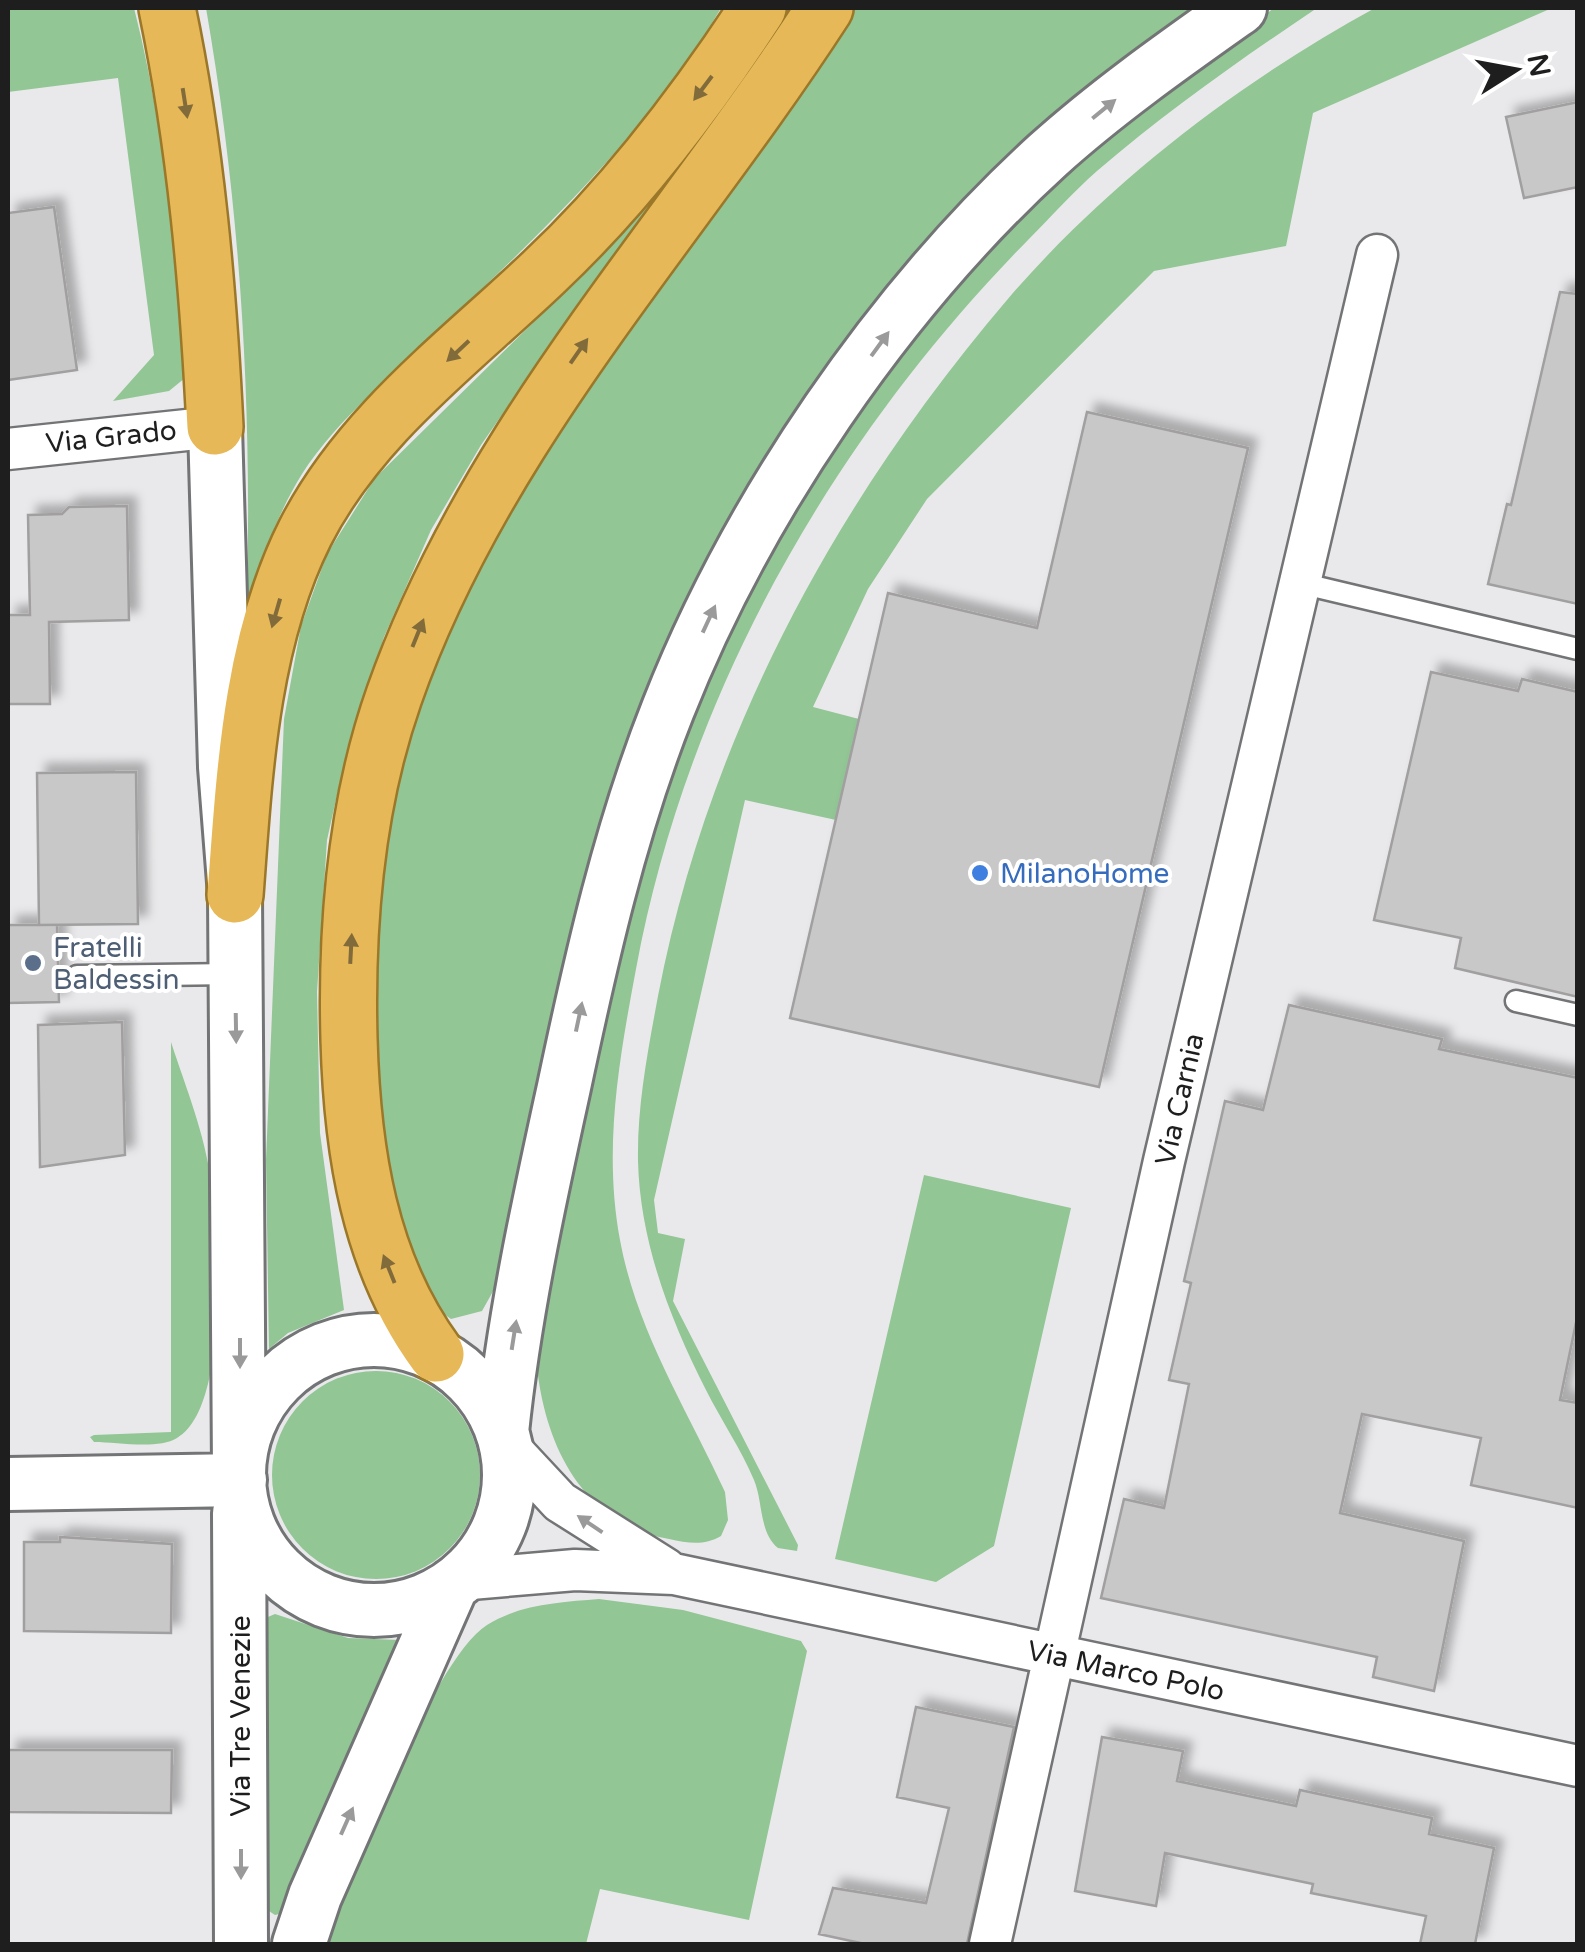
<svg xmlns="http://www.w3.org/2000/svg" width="1585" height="1952" viewBox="0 0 1585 1952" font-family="'Varela Round',sans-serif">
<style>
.green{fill:#92c695}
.building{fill:#c9c8c9;stroke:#a19fa0;stroke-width:2.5;filter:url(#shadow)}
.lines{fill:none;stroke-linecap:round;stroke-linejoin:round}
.service-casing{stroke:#737475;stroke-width:25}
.minor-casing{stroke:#737475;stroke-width:45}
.tertiary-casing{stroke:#737475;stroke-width:58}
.trunk-casing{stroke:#9b7729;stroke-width:60}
.service{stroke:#fff;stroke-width:20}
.minor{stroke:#fff;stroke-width:40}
.tertiary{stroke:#fff;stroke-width:52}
.trunk{stroke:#e6b858;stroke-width:55}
.oneway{fill:#826b3b}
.oneway2{fill:#9a9a9a}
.shop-dot{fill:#3f7fe0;stroke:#fff;stroke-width:4}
.service-dot{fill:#5c6f8a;stroke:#fff;stroke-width:4}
.labels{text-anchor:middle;stroke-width:8;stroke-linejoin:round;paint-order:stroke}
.street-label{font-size:28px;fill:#1e1e1e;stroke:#fff}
.shop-label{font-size:28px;fill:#366cbe;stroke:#fff;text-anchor:start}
.service-label{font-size:28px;fill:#4e5e75;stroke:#fff;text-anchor:start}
</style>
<defs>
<filter id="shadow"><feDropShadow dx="9" dy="-9" stdDeviation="5" flood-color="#0004"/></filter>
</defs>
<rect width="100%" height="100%" fill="#e9e9eb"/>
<path class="green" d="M8 8H134C165 129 175 254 185 378L169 391 113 401 154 355 118 78 8 92Z
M206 8H721C650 130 545 229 443 326 396 372 338 418 302 474 278 513 263 555 247 599 252 399 240 204 206 8Z
M786 8H800L568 320 481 445 431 530 384 637 348 746 327 840 317 992 320 1133 344 1310 288 1333 269 1349 266 1160 284 719 301 626 327 554 375 478 606 251 663 182Z
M852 8H1204L886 295 572 934 496 1286 482 1311 451 1319 434 1307 396 1216 378 1120 373 972 387 818 405 744 466 587 536 458Z
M1274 8H1317C1241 59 1167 111 1097 171 1073 192 1051 217 1028 240 833 438 687 693 636 969 619 1060 603 1148 620 1240 637 1332 687 1409 725 1492L728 1520 721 1536C704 1546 688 1543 669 1539 571 1522 537 1424 535 1337L625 918 673 757 742 599 832 442 949 290 1064 168Z
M1375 8H1552L1313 113 1286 246 1154 271 927 499 868 589 813 707 859 719 836 820 745 800 654 1200 658 1233 685 1239 673 1301 798 1545 797 1551 778 1548C759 1533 763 1501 754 1480 741 1449 721 1420 706 1390 670 1319 640 1242 638 1161 637 1106 648 1050 658 996 708 736 836 501 1007 300 1107 183 1241 81 1375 8Z
M171 1042C186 1088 205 1134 211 1182 218 1238 230 1407 177 1438 158 1450 117 1442 94 1442L90 1437 94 1435 171 1432Z
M924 1175 1071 1208 994 1546 936 1582 835 1559Z
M272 1475a104 104 0 1 1 208 0a104 104 0 1 1-208 0Z
M599 1599 683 1610 801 1641 807 1651 749 1920 600 1889 586 1944H324C352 1876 432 1660 487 1625 520 1604 562 1602 599 1599Z
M275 1614 348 1638 400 1640 284 1913 275 1915 266 1909 263 1619Z"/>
<path class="building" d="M1578 102V187L1524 198 1506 117Z
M54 207 77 370 8 380V213Z
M1560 292 1578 294V604L1488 584 1507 504 1511 505Z
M1087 412 1248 448 1099 1087 790 1018 888 593 1037 628Z
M127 506 129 620 49 622 50 704H8V615H30L28 515 62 514 69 507Z
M1431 672 1518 691 1522 679 1578 692V997L1455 968 1461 938 1374 920Z
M136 772 138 924 39 925 37 773Z
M8 925H57L59 1002 8 1003Z
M1289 1005 1442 1039 1439 1049 1578 1078V1313L1560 1400 1578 1403V1508L1471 1485 1481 1438 1362 1414 1340 1513 1464 1541 1434 1691 1373 1677 1377 1657 1101 1598 1124 1499 1164 1508 1189 1384 1169 1380 1191 1283 1184 1281 1225 1101 1263 1110Z
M122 1022 125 1155 40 1167 38 1025Z
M60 1537 172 1544 171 1633 24 1631V1542H60Z
M916 1707 1014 1727 967 1944H865L819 1934 833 1888 926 1903 949 1808 897 1797Z
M1102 1737 1183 1751 1177 1781 1296 1806 1300 1790 1432 1818 1429 1834 1494 1848 1475 1944H1420L1426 1916 1311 1893 1313 1884 1165 1853 1156 1906 1075 1891Z
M8 1750H172L171 1813 8 1812Z"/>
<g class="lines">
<g class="service-casing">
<path id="service" d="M1300 583 1578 649
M77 976 234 974
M1516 1001 1578 1015"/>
</g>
<g class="minor-casing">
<path id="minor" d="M8 449 215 427
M505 1443 560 1502 666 1569
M459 1580 575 1570 674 1574 1578 1766
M990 1944 1164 1161 1377 255"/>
</g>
<g class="tertiary-casing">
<path id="tertiary" d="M215 427 225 767 235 895 239 1468
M239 1475a135 135 0 1 1 270 0a135 135 0 1 1-270 0Z
M502 1432C514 1315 539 1201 564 1087 591 959 620 830 668 709 747 508 889 300 1048 155 1108 101 1175 54 1240 8
M8 1484 240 1480
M239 1513 241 1944
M299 1944 315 1896 452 1585"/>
</g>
<g class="trunk-casing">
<path id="trunk" d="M167 8C196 147 208 286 215 427
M235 895C244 775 250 643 305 533 359 426 459 353 544 272 627 194 696 103 758 8
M436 1354C369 1263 352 1150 349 1039 346 926 356 804 394 696 485 436 678 235 825 8"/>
</g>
<use href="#service" class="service"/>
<use href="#minor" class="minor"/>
<use href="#tertiary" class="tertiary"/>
<use href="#trunk" class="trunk"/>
</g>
<defs><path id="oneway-solid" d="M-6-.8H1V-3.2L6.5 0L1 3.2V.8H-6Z" transform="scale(2.5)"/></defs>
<g class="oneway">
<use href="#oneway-solid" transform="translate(703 88) rotate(127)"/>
<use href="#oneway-solid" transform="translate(185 103) rotate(81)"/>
<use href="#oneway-solid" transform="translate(458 351) rotate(137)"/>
<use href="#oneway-solid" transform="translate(579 351) rotate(-55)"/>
<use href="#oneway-solid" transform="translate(276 613) rotate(106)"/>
<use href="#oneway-solid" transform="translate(418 633) rotate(-68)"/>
<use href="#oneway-solid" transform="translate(351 949) rotate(-87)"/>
<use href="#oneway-solid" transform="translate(389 1269) rotate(-112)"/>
</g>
<g class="oneway2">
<use href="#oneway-solid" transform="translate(1104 109) rotate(-39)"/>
<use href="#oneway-solid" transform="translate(880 344) rotate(-54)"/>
<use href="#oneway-solid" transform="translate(709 619) rotate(-65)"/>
<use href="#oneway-solid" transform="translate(579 1017) rotate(-78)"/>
<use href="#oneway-solid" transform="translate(236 1028) rotate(89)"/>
<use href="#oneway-solid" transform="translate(514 1335) rotate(-81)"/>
<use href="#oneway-solid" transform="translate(240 1353) rotate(90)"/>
<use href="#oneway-solid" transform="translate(590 1524) rotate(-146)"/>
<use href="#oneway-solid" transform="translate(347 1821) rotate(-66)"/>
<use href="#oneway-solid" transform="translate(241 1864) rotate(90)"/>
</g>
<circle class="shop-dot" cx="980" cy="873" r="10"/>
<circle class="service-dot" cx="33" cy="963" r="10"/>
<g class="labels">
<g class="street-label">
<text transform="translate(111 436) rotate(-6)" y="10">Via Grado</text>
<text transform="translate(1179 1099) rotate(-77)" y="10">Via Carnia</text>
<text transform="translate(1126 1670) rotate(12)" y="10">Via Marco Polo</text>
<text transform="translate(240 1716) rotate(-90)" y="10">Via Tre Venezie</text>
</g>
<g class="shop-label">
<text x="1000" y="883">MilanoHome</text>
</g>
<g class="service-label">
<text x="53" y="957">Fratelli<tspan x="53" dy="32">Baldessin</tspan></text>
</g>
</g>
<rect width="1585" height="1952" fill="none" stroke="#1e1e1e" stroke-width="20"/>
<g transform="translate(1515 70) rotate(79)" stroke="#ffffff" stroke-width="8" paint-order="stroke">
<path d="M0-8L18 38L0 25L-18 38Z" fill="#1e1e1e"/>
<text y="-15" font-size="28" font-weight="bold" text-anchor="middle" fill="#1e1e1e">N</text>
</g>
</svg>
